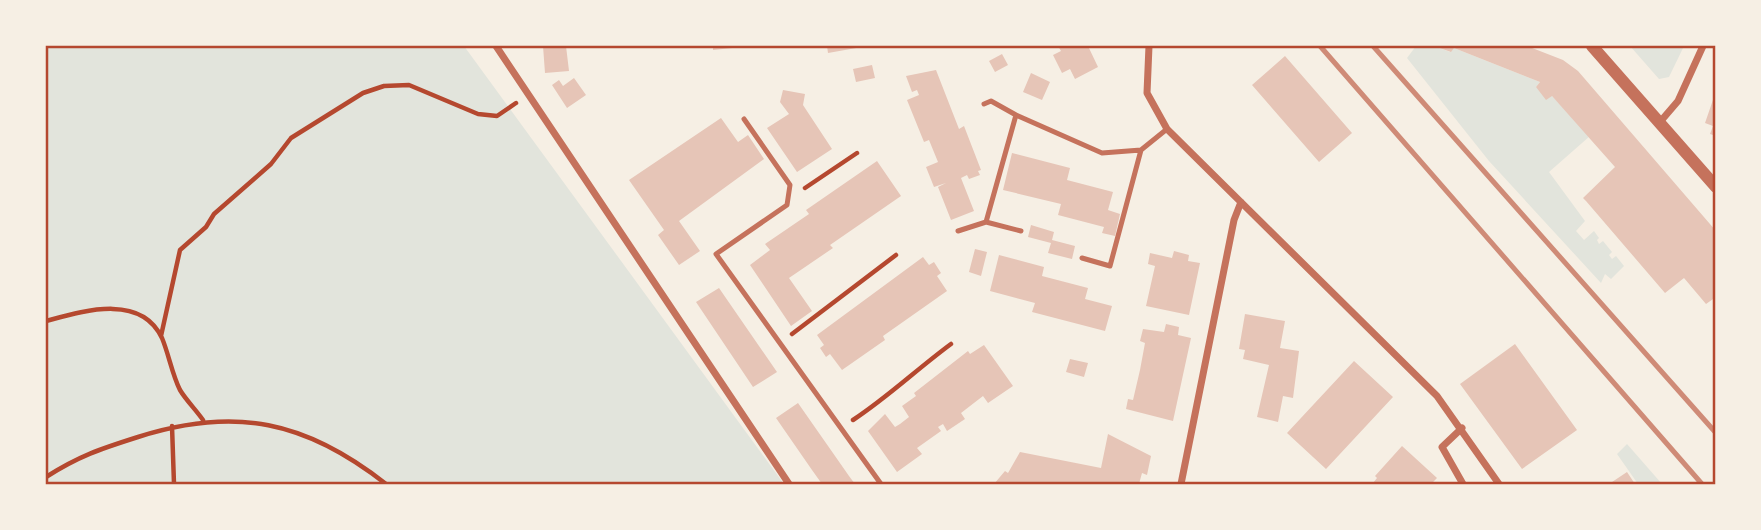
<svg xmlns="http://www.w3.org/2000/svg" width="1761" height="530" viewBox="0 0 1761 530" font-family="Lato,sans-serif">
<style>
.green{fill:#e2e4dc}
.building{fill:#e6c5b7}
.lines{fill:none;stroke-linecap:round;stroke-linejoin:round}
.path{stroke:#b5482f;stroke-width:4.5}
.service{stroke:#c5725c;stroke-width:5}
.minor{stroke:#c5725c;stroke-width:7}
.tertiary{stroke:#c5725c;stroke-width:12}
.rail{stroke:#cf8b77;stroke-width:5}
.neatline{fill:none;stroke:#b5482f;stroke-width:2.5}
</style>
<rect width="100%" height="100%" fill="#f6efe4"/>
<path class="green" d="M46 46H464L784 484H46Z
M1416 46H1434L1450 52 1454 48 1540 82 1536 87 1552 96 1590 136 1549 172 1585 221 1576 231 1584 240 1594 231 1599 238 1597 240 1599 244 1603 241 1612 252 1609 255 1612 259 1616 256 1624 266 1611 279 1605 274 1601 283 1489 161 1407 58Z
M1630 46H1684L1669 77 1659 79Z
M1627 444 1662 484H1638L1617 454Z"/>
<path class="building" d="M543 46H566L569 71 545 73Z
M713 46H742V47L713 50Z
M827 46H862V47L828 53Z
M1058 46H1088L1098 67 1075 79 1070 69 1062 73 1053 55 1061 51Z
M1434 46H1527L1563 60 1578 71 1716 231V297L1706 304 1684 278 1665 293 1586 201 1583 198 1615 167 1552 96 1546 100 1536 87 1540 82 1454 48 1451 52Z
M1002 54 1008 65 995 72 989 61Z
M1285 56 1352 133 1319 162 1252 85Z
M872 65 875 78 856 82 853 69Z
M936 70 959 129 964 126 981 170 978 171 980 175 969 179 967 175 961 178 974 211 951 220 938 187 946 183 934 187 926 167 938 162 929 140 924 142 907 100 919 95 917 90 912 92 906 76Z
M1031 73 1050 82 1042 100 1023 92Z
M574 78 586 95 567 108 552 85 559 80 563 86Z
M783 90 805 94 803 105 832 149 797 172 767 128 789 114 780 102Z
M1715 94H1716V136L1710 134 1713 126 1705 123Z
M721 118 738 142 748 135 764 159 679 221 700 251 679 265 658 235 664 230 629 180Z
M1012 153 1070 168 1067 180 1113 192 1108 210 1120 214 1115 236 1102 233 1104 227 1058 215 1061 204 1003 190Z
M877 161 901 196 830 245 833 248 789 278 812 311 791 326 750 265 770 250 765 244 809 214 806 210Z
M1031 225 1054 232 1052 240 1075 246 1072 259 1048 253 1051 243 1028 237Z
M975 249 987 252 981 276 969 272Z
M1174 251 1189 255 1188 261 1200 263 1189 315 1146 306 1155 266 1148 264 1150 253 1172 258Z
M999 255 1044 267 1042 276 1088 288 1085 299 1112 306 1105 331 1032 312 1035 303 990 291Z
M923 257 929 265 934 262 941 273 937 276 947 291 883 336 885 340 842 370 830 354 826 357 820 348 824 345 817 335Z
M719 288 777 372 753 387 696 302Z
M1245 314 1285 321 1280 348 1299 351 1293 398 1283 396 1278 422 1257 417 1269 365 1243 359 1245 350 1239 349Z
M1166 324 1179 327 1178 335 1191 338 1173 421 1126 409 1128 399 1133 400 1140 370 1145 343 1140 341 1143 329 1164 332Z
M1515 344 1577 430 1522 469 1460 384Z
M984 345 1013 386 988 403 983 396 961 413 965 419 947 431 943 424 938 427 941 431 917 448 922 454 897 472 868 431 885 414 895 427 900 424 909 417 902 406 916 396 914 393 968 351 970 354Z
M1070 359 1088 363 1084 377 1066 372Z
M1354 361 1393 397 1326 469 1287 433Z
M798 403 849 476 855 484H822L812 470 776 418Z
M1108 434 1151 456 1147 475 1142 473 1139 484H994L1005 471 1008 473 1020 452 1101 468Z
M1402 446 1437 478 1431 484 1373 483 1377 478 1375 476Z
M1627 472 1635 484H1609Z"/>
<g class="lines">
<path class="path" d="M805 188 857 153
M46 321C83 311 141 293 162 338 169 355 172 374 180 390 186 400 196 410 203 420
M792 334 896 255
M161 336 180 250 206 227 214 214 271 164 291 138 363 93 384 86 409 85 478 114 497 116 516 103
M853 420C888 397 917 369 951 344
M172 426 174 484
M46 477C79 456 100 449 138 437 235 406 306 421 386 484"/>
<path class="service" d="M984 104 991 101 1016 115
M744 119 790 185 787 205 716 254 881 484
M958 231 986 222
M1021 231 986 222 1016 115 1102 153 1141 150
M1082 258 1110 266 1141 150 1167 129"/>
<path class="minor" d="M496 46 789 484
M1149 46 1147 93 1167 129 1437 396 1499 484
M1660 122 1678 101 1703 46
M1462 428 1442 447 1463 484
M1181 484 1234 220 1241 202"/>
<path class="tertiary" d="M1592 46 1716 187"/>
<path class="rail" d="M1320 46 1702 484
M1373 46 1716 433"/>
</g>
<rect width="1761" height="530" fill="none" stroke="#f6efe4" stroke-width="94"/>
<rect x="47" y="47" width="1667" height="436" class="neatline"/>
</svg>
